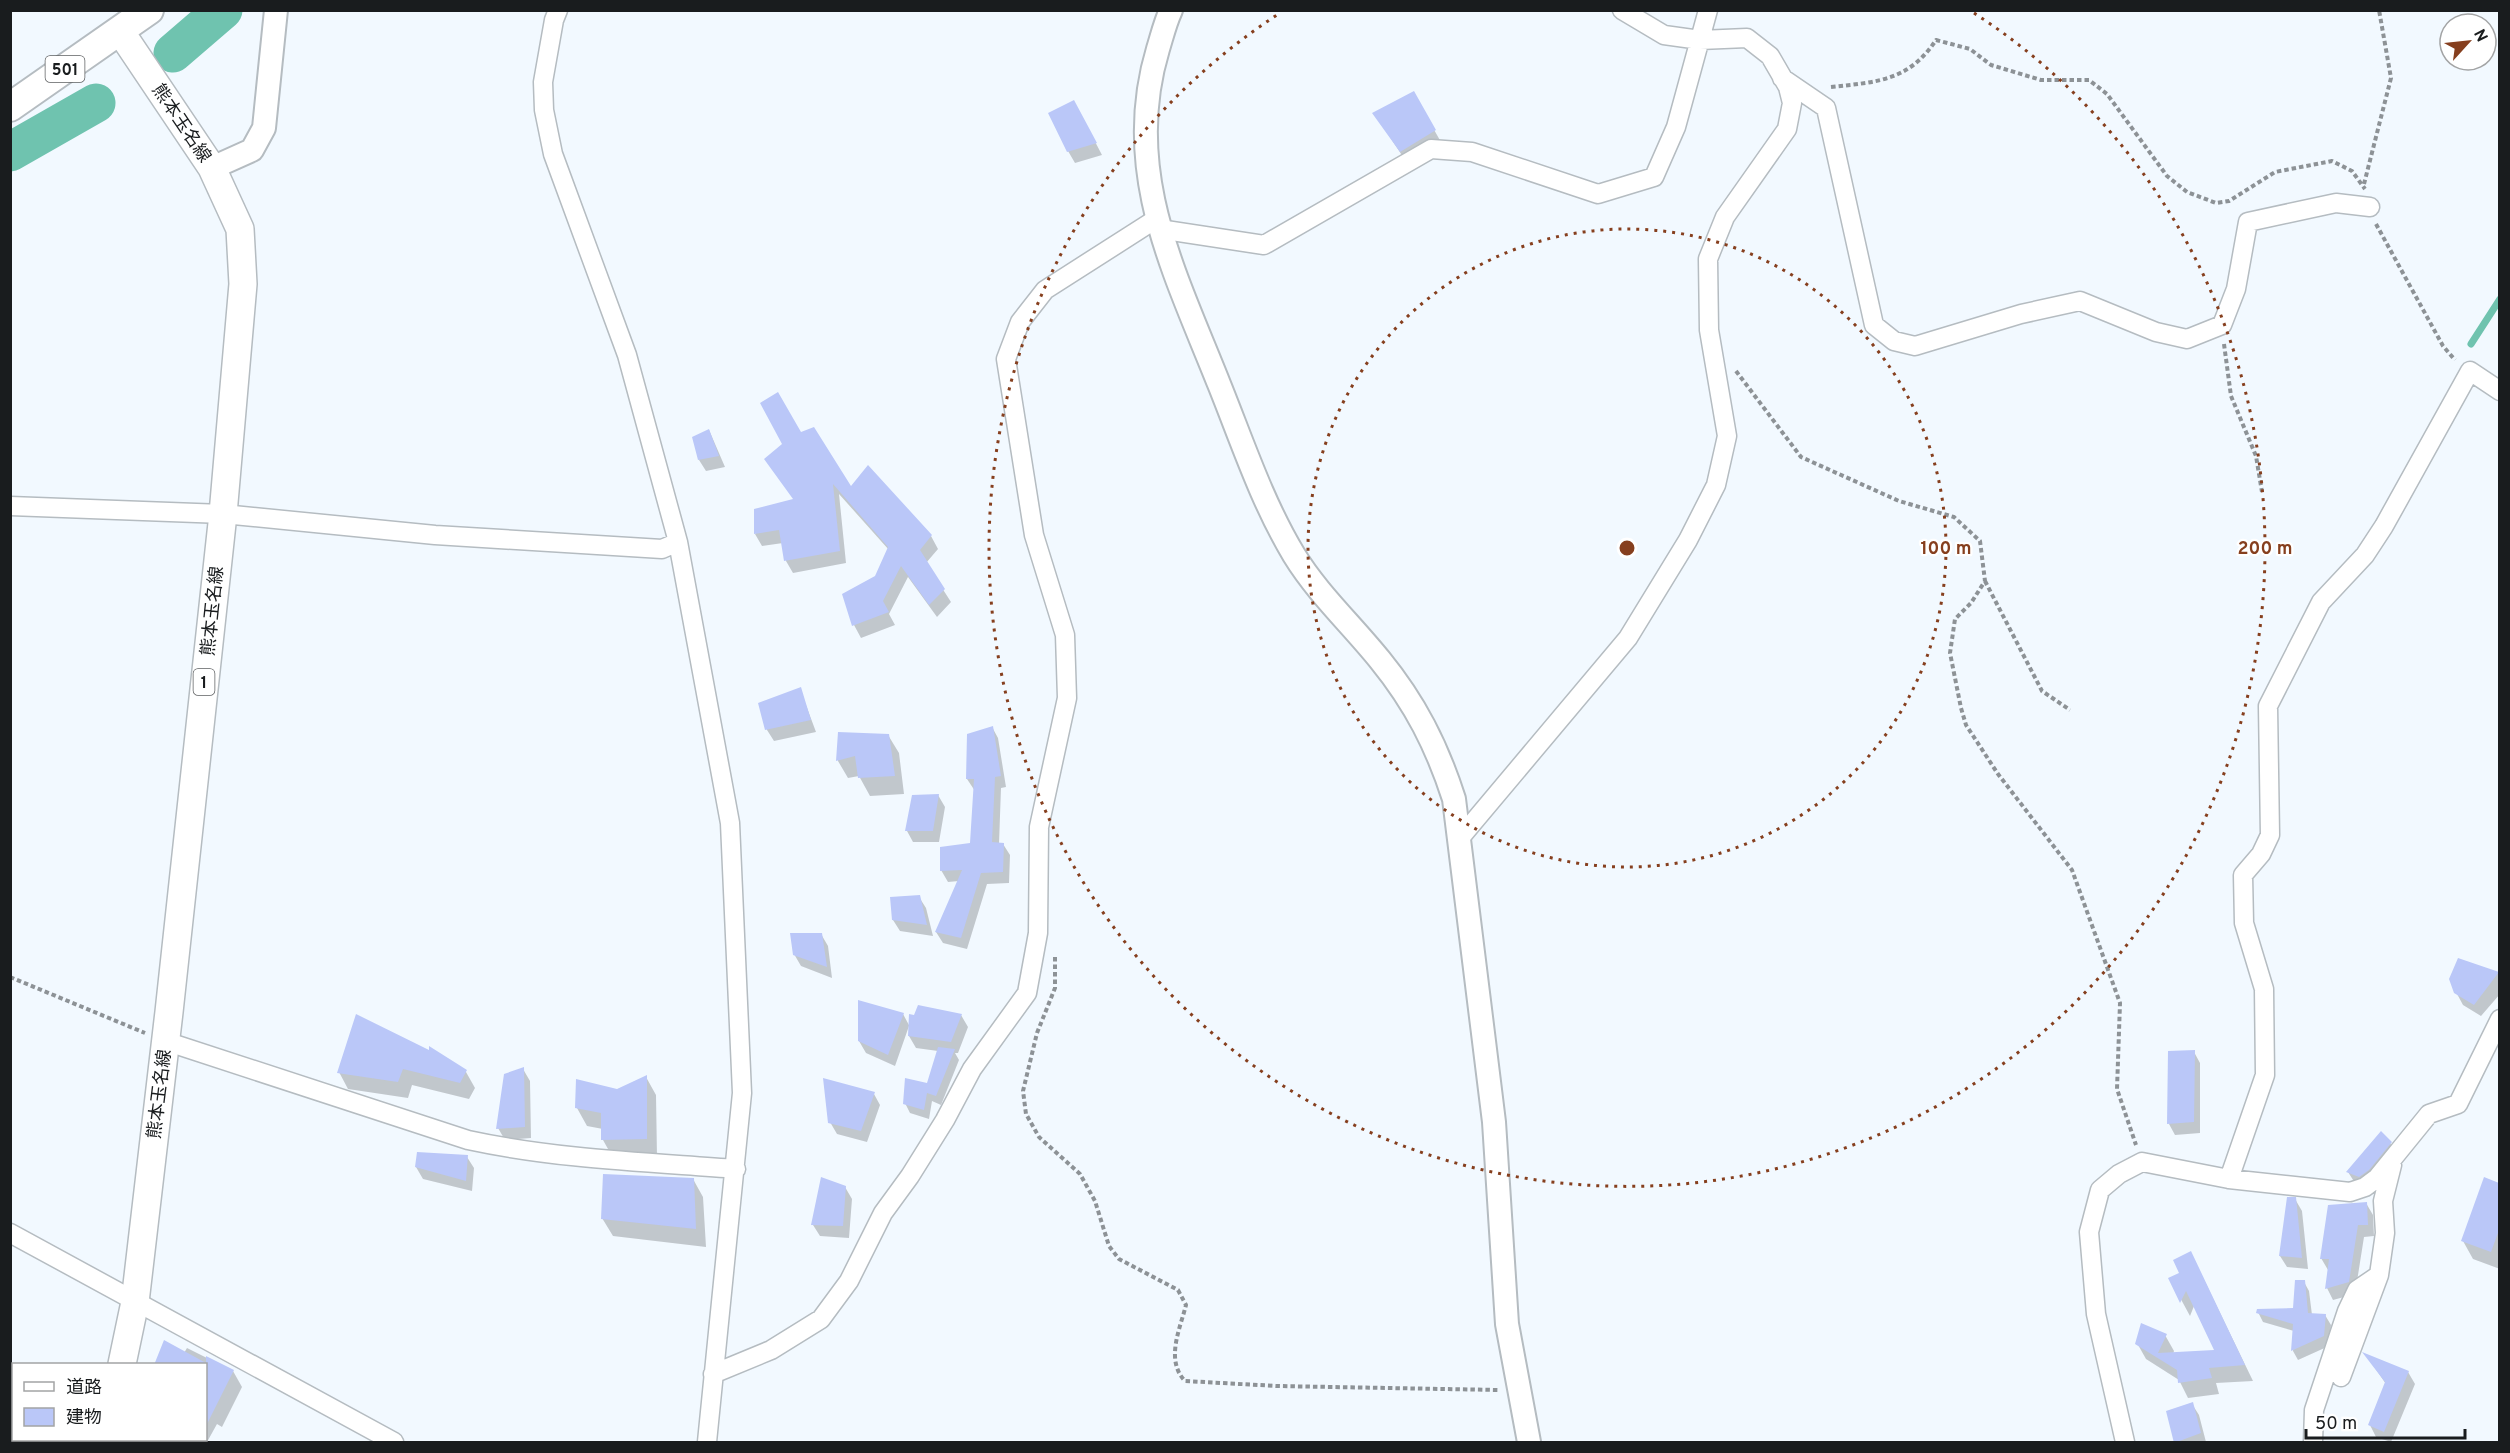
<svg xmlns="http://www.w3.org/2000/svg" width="2510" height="1453" viewBox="0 0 2510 1453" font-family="Overpass,'Noto Sans JP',sans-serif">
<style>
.shadow{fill:#0003}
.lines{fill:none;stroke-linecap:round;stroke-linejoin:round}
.stream{stroke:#6fc3af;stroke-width:7}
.river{stroke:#6fc3af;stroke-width:39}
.building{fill:#bac7f8}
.minor-casing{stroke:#b5bcc1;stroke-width:21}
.tertiary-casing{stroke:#b5bcc1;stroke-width:26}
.primary-casing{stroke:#b5bcc1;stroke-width:30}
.trunk-casing{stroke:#b5bcc1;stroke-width:32}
.path{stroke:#8d9296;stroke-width:4;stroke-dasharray:4.5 3;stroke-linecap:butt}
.minor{stroke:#fff;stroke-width:18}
.tertiary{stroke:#fff;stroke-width:22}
.primary{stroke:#fff;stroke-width:27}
.trunk{stroke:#fff;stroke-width:28}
.ring{fill:none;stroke:#863f1e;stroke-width:3;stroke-dasharray:3 6}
.labels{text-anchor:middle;stroke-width:4.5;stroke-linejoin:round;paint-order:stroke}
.shield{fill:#fff;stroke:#5e6062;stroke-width:1.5}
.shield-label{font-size:16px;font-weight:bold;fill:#191c1e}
.street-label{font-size:18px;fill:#191c1e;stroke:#fff}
.centre{fill:#863f1e;stroke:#fff;stroke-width:3}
.ring-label{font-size:18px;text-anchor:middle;font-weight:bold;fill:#863f1e;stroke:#fff;stroke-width:4.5;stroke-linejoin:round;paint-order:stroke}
</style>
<rect width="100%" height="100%" fill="#f2f9ff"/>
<path class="shadow" d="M1413 93 1445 149 1411 169 1374 113Z
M1080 113 1102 155 1075 163 1068 151Z
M709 430 725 467 706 471 699 460Z
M800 434 851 488 868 467 931 536 938 549 926 563 951 602 937 617 908 577 889 614 895 625 861 638 854 625 889 550 839 494 846 563 793 573 786 561 783 543 762 546 755 534 794 500Z
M800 689 816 732 774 741 767 730 760 704Z
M992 727 998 738 1006 787 1001 788 999 844H1003L1010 855 1009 883 987 884 967 949 943 943 936 932 959 881 948 882 941 870 972 845 975 791 967 779Z
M839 734 888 735 899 753 904 794 870 796 859 776 848 778 838 761Z
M938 795 945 807 939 842H913L907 831Z
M919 897 926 908 933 936 900 931 893 920Z
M821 934 828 946 832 978 801 966 794 954Z
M2459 960 2500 973V994L2481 1016 2463 1005 2456 992Z
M903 1014 910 1027 961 1015 968 1027 958 1053H955L959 1060 941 1105 932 1101 929 1119 910 1113 905 1103 928 1084 938 1051 916 1048 909 1036V1026L895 1066 866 1053 859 1041Z
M430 1052 466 1072 475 1088 469 1099 412 1085 408 1098 348 1089 339 1072Z
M2194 1052 2200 1063V1133L2175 1135 2169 1124Z
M523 1069 530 1081 531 1138 505 1140 498 1128Z
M646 1077 656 1095 657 1157 613 1158 603 1140V1129L587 1126 577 1108Z
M874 1094 880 1105 867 1142 837 1134 830 1122Z
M2390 1143 2397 1155 2355 1183 2348 1172Z
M467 1157 474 1168 472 1191 423 1179 416 1167Z
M693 1179 703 1197 706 1247 613 1236 602 1218Z
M2485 1179 2500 1185V1269L2473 1259 2463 1241Z
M845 1187 852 1199 849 1238 820 1236 813 1225Z
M2295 1199 2302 1211 2308 1269 2287 1267 2280 1256Z
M2366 1203 2373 1215 2374 1236 2364 1237 2355 1294 2333 1300 2327 1288 2328 1270 2321 1258Z
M2191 1253 2253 1381 2216 1383 2219 1394 2188 1398 2179 1380 2146 1359 2137 1343 2165 1335 2174 1351 2173 1354 2216 1351 2194 1306 2190 1316 2170 1279 2181 1273Z
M2304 1282 2309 1291 2312 1315H2325L2331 1325 2329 1346 2298 1360 2293 1351 2294 1331 2263 1322 2258 1312 2295 1310Z
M187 1348 233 1371 242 1387 222 1427 217 1424 207 1442H153L152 1440H206V1364L184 1353Z
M2366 1355 2408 1372 2415 1384 2391 1442 2376 1437 2370 1425 2386 1384Z
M2192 1404 2199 1415 2206 1442H2176L2168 1412Z"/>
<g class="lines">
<path class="stream" d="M2471 344 2500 299"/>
<path class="river" d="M173 53 223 10
M10 152 96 103"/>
</g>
<path class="building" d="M1414 91 1436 130 1400 152 1372 113Z
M1074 100 1097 143 1067 152 1048 113Z
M778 392 801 432 814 427 851 486 868 465 932 535 920 550 945 589 929 605 901 566 883 601 889 612 852 626 842 594 875 576 888 547 833 484 840 551 784 561 779 530 754 534V509L793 499 764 459 782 444 760 403Z
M709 429 719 456 698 460 692 437Z
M801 687 811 720 765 730 758 703Z
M993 726 1001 776 995 777 992 842 1004 843 1003 872 981 873 961 938 935 932 962 870 940 871V847L970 843 974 779H966L967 734Z
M838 732 889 734 895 776 858 778 855 756 836 761Z
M939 794 933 831H905L912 795Z
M920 895 927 925 892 920 890 897Z
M790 933H822L827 967 793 955Z
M2458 958 2499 972 2474 1005 2454 993 2449 979Z
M858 1000 904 1013 888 1055 858 1041Z
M918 1005 962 1014 951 1042 908 1036 909 1014 914 1015Z
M356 1014 429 1050V1046L467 1070 460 1083 403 1069 398 1082 337 1073Z
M938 1047 955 1049 936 1096 927 1093 924 1110 903 1104 905 1078 927 1083Z
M2195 1050 2194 1122 2167 1124 2168 1051Z
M524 1067 525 1127 496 1129 504 1074Z
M647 1075V1139L601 1140V1113L575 1108 576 1079 617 1089Z
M823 1078 875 1092 861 1131 828 1123Z
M2381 1131 2392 1142 2369 1170 2359 1177 2346 1172Z
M417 1152 468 1155 466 1181 415 1167Z
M603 1174 694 1178 696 1229 601 1219Z
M821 1177 846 1186 843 1226 811 1225Z
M2484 1177 2499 1183V1230L2491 1252 2461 1241Z
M2287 1197H2296L2302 1258 2279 1256Z
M2367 1202 2368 1225H2358L2349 1282 2325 1289 2329 1259H2320L2328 1205Z
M2191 1251 2245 1365 2209 1368 2212 1378 2178 1383 2177 1370 2135 1344 2141 1323 2167 1334 2158 1353 2214 1350 2186 1291 2180 1303 2168 1278 2179 1273 2173 1260Z
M2295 1280H2305L2308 1313 2326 1314 2324 1336 2291 1351 2293 1324 2256 1313 2257 1309 2293 1308Z
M164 1340 206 1363V1356L234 1370 206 1426V1365H154Z
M2362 1352 2409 1371 2384 1432 2368 1425 2385 1382Z
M2193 1402 2201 1433 2174 1443 2166 1411Z"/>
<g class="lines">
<g class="minor-casing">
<path id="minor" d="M558 10 554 20 543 82 544 110 553 154 627 355 678 542 730 823 742 1093 707 1442
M1782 78 1826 108 1874 325 1894 341 1915 346 2021 314 2080 301 2156 332 2187 339 2222 325 2236 289 2248 222 2336 203 2370 207
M1159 229 1264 245 1431 149 1472 152 1598 194 1654 177 1676 127 1708 10
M10 506 223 514 435 535 662 549 678 542
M1460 838 1628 638 1688 540 1716 485 1727 436 1709 330 1708 259 1725 217 1787 129 1792 103 1788 87 1770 56 1747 38 1700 40 1664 35 1622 10
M165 1041 468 1140C556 1159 646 1162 736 1169
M2229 1179 2265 1075 2264 989 2244 923 2243 875 2261 854 2270 835 2268 706 2321 602 2365 555 2384 526 2470 371 2500 391
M10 1233 394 1442
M713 1374 771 1350 821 1319 849 1281 883 1213 910 1176 945 1120 972 1069 1027 993 1038 933 1039 827 1067 698 1065 635 1034 535 1006 359 1020 322 1045 290 1156 219
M2341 1377 2379 1275 2385 1233 2383 1201 2392 1165
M2125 1442 2096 1314 2089 1232 2100 1190 2119 1174 2142 1162 2229 1179 2350 1192 2365 1187 2377 1178 2429 1114 2458 1104 2500 1019
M2313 1442 2314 1410 2347 1311 2357 1290 2379 1275"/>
</g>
<g class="tertiary-casing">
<path id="tertiary" d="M1171 10C1165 23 1162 36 1158 49 1121 171 1175 273 1219 384 1242 441 1262 502 1294 555 1318 594 1351 624 1380 660 1415 703 1437 746 1454 799L1494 1122 1507 1324 1529 1442
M212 168 252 150 264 128 276 10"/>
</g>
<g class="primary-casing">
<path id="primary" d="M120 31 212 168 240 229 243 284 223 514 169 1012 135 1302 122 1364
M106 1442 107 1440"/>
</g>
<g class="trunk-casing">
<path id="trunk" d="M10 107 149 10"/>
</g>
<path class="path" d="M1831 87C1877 82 1909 81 1936 40L1970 49 1991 65 2041 80H2089L2107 94 2167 176 2187 192 2216 203 2229 201 2275 172 2332 161 2352 171 2365 189
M2364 184 2391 78 2379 10
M2376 224 2443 346 2455 360
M2224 344 2231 396 2256 456 2262 492
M1736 371 1801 457 1899 501 1954 517 1980 541 1985 581 1971 603 1955 619 1950 653 1961 708 1966 725 1998 774 2072 870 2120 1003 2117 1089 2136 1145
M1985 581 2042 691 2070 710
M1055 957V988L1037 1033 1023 1091 1026 1114 1039 1137 1080 1174 1095 1201 1109 1246 1119 1259 1178 1290 1186 1305C1180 1329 1165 1360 1185 1381L1277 1386 1499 1390
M10 977 145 1033"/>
<use href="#minor" class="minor"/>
<use href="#tertiary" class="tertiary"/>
<use href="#primary" class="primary"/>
<use href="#trunk" class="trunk"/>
</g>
<g class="ring">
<circle cx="1627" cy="548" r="319"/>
<path d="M1974 13A638 638 0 1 1 1280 13"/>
</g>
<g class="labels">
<g class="shield">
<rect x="45.5" y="56" width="39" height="26" rx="4.5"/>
<rect x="193.5" y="669" width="21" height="26" rx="4.5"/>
</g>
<g class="shield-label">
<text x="65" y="75">501</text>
<text x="204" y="688">1</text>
</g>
<g class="street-label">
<text transform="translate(182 123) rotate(56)" y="6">熊本玉名線</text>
<text transform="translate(212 611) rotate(-84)" y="6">熊本玉名線</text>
<text transform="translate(159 1094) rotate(-83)" y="6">熊本玉名線</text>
</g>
</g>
<circle cx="1627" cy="548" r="9" class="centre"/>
<g class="ring-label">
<text x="1946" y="554">100 m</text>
<text x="2265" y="554">200 m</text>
</g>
<rect width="2510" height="1453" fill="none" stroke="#191c1e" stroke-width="24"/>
<rect x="12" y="1363" width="195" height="78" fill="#ffffff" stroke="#a3a4a5" stroke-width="1.5"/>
<rect x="24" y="1382" width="30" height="9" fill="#ffffff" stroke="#a3a4a5" stroke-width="1.5"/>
<text x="66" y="1393" font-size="18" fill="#191c1e">道路</text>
<rect x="24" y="1408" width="30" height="18" fill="#bac7f8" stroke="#a3a4a5" stroke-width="1.5"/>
<text x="66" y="1423" font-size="18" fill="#191c1e">建物</text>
<g transform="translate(2468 42) rotate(63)"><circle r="28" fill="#ffffff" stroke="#a3a4a5" stroke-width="1.5"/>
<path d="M0-4.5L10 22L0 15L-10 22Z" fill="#863f1e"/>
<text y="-9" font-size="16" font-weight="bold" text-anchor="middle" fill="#191c1e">N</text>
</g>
<path d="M2306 1429v9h159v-9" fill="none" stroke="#191c1e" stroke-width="3"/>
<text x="2315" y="1429" font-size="18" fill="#191c1e" stroke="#ffffff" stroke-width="4.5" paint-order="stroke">50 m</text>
</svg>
